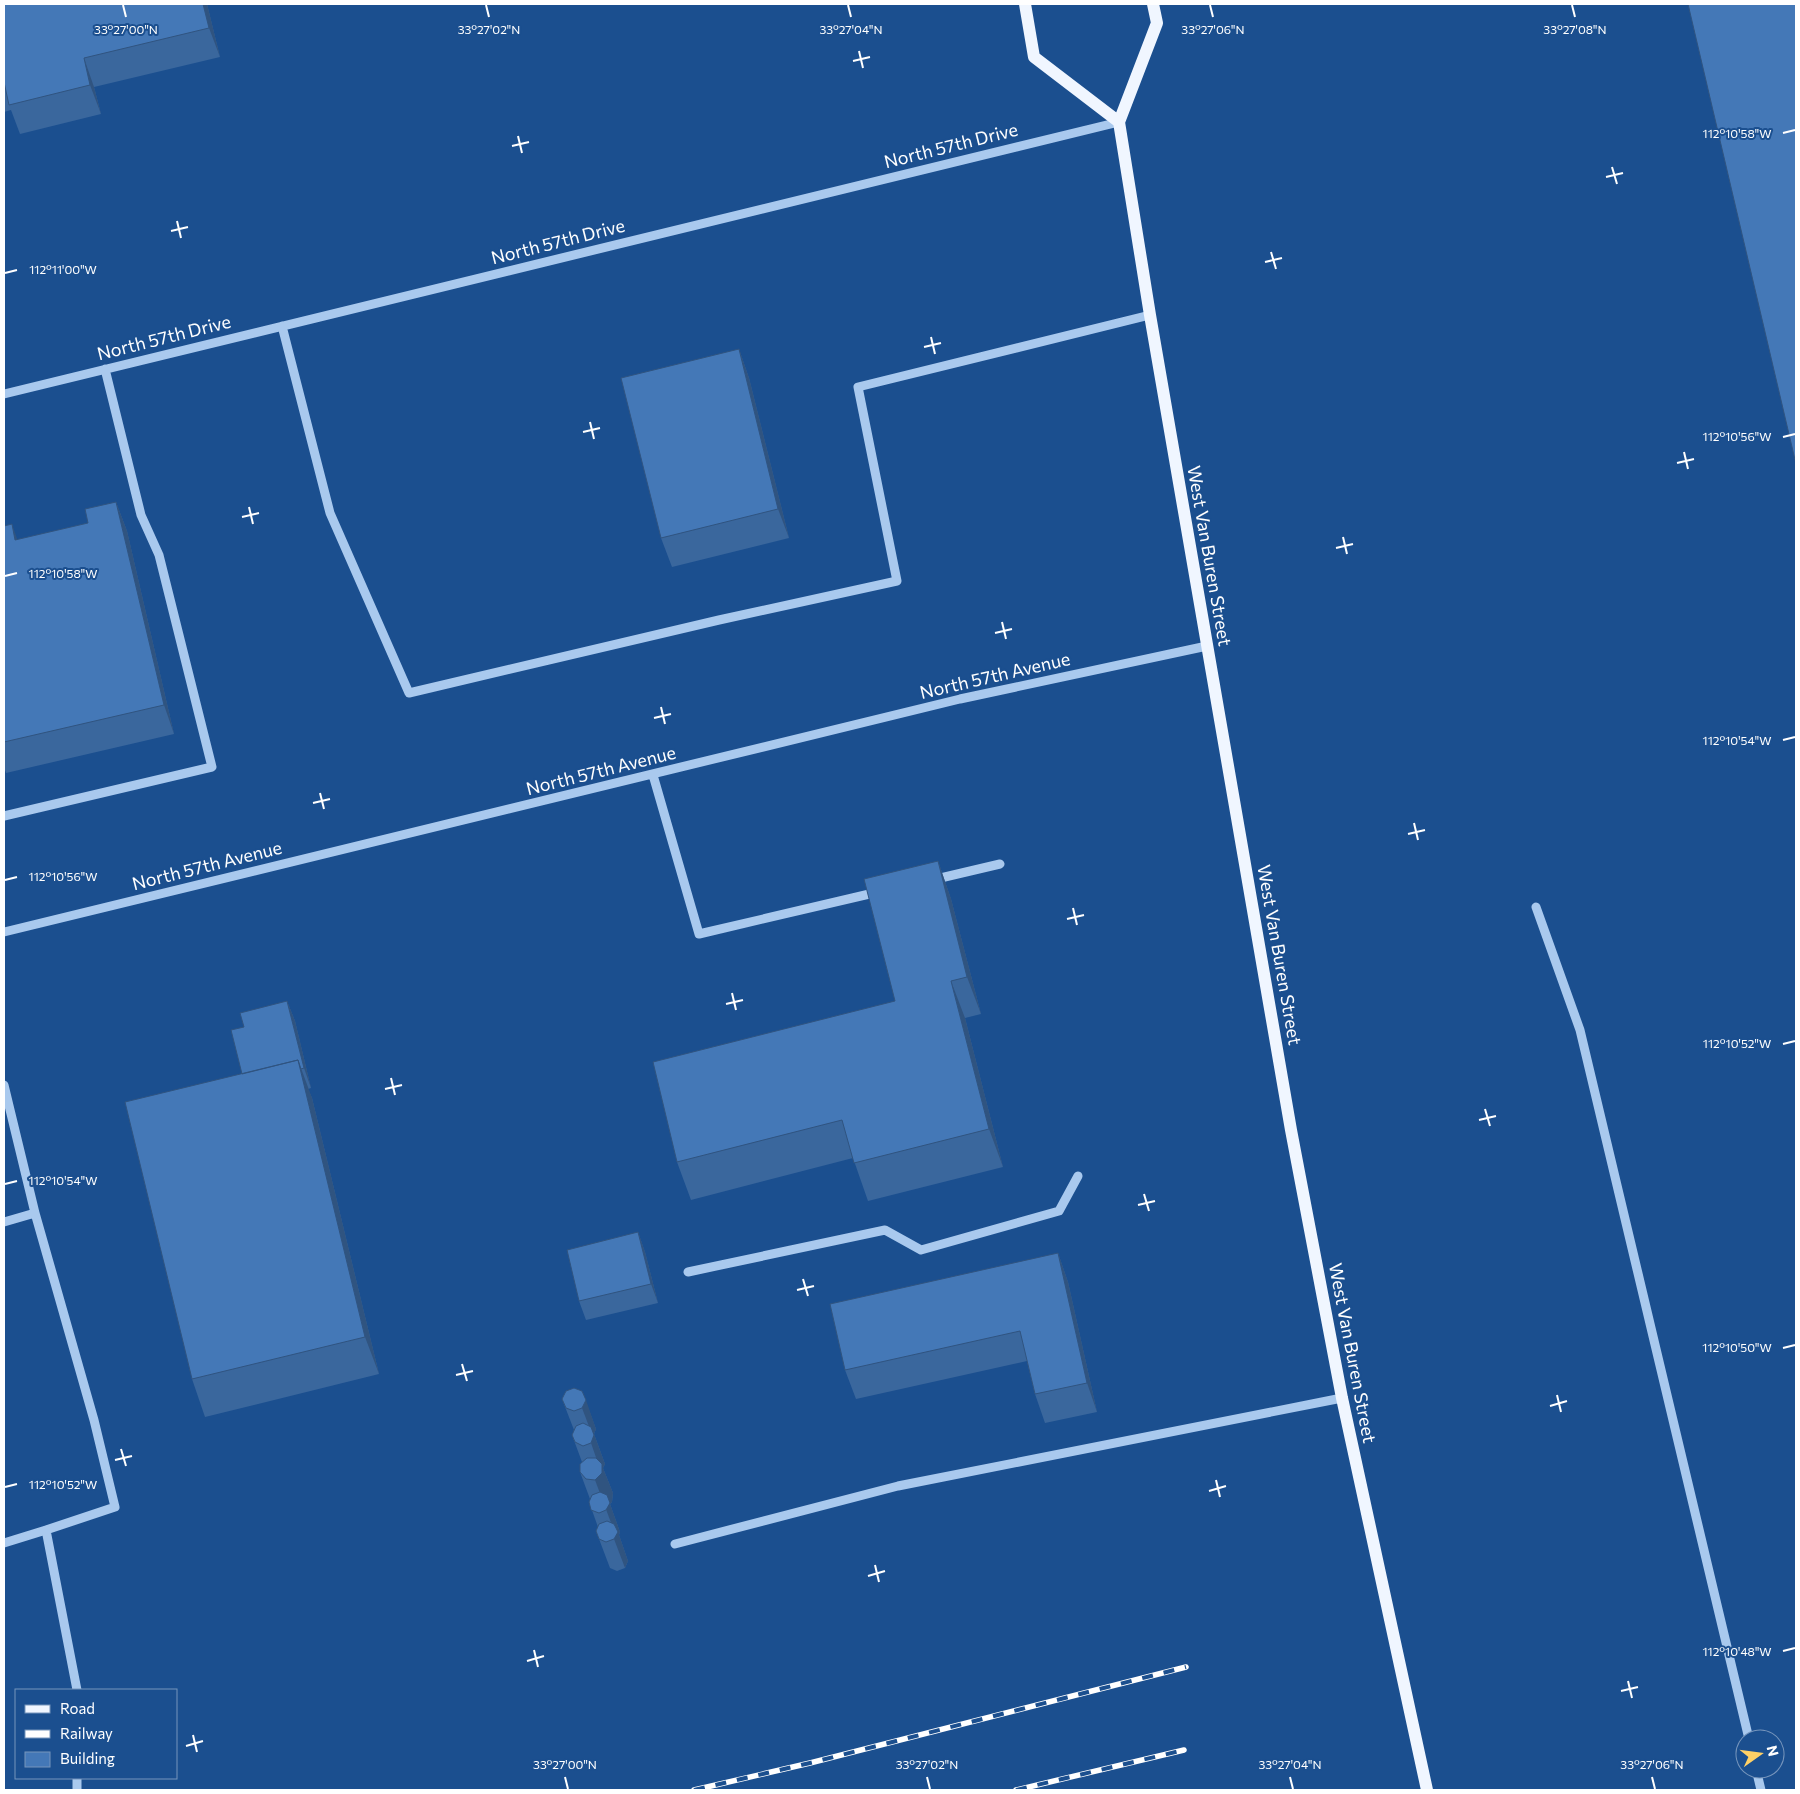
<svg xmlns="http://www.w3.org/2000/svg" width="1800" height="1794" viewBox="0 0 1800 1794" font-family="Commissioner,sans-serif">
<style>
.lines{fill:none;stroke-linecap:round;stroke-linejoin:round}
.minor{stroke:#a9c9ee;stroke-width:9}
.major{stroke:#f0f6ff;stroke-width:12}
.rail-casing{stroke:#fff;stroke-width:5.5}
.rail{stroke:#1b4f8f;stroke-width:4;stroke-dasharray:11;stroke-linecap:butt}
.wall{fill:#3a679d}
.shaded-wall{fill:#305480}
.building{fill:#4478b7;stroke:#305480}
.ticks{fill:none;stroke:#fff;stroke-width:2}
.labels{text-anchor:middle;stroke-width:4;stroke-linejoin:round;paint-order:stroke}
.street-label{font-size:18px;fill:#fff;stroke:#1b4f8f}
.ticks-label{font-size:12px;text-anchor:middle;fill:#fff;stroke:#1b4f8f;stroke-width:4;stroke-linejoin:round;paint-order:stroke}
</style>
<rect width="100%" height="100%" fill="#1b4f8f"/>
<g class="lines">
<path class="minor" d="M282 326 330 513 409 693 719 620 897 581 858 387 1150 315
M4 394 1119 122
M653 775 699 934 878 892
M4 816 212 767 159 555 141 515 105 369
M932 880 1000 864
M1536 907 1580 1030 1749 1739
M4 932 960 699 1207 646
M4 1085 35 1213 4 1222
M35 1213 94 1420 115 1507 46 1530
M688 1272 885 1230 921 1250 1059 1211 1078 1176
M4 1543 46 1530 77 1690
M675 1544 898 1486 1342 1398
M1756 1769 1761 1790
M77 1790V1778"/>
<path class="major" d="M1025 4 1034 57 1119 122
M1153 4 1157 23 1119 122 1150 315 1291 1130 1342 1398 1427 1790"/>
<g class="rail-casing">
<path id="rail" d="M694 1790 810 1763 1186 1667
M1016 1790 1184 1750"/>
</g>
<use href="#rail" class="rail"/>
</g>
<path class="wall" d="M4 4H207L220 57 94 87 101 114 20 134 11 110 4 112Z
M739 349 749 378 789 538 672 567 661 538Z
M116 502 127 531 174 734 6 773 4 767V526L17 540 88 523Z
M938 861 951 899 981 1014 965 1018 1003 1167 868 1201 853 1158 691 1200 677 1162 895 1001Z
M287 1001 295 1021 311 1088 308 1089 312 1098 379 1374 205 1417 192 1379 242 1074 244 1027Z
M638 1232 645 1252 658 1303 586 1320 579 1301Z
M1058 1253 1068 1282 1097 1412 1045 1423 1035 1394 1027 1361 856 1399 845 1370Z
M582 1391 596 1429 594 1434 605 1464 603 1468 613 1493 612 1502 610 1504 620 1532 619 1535 628 1561 625 1568 617 1571 610 1568 596 1531 598 1527 589 1502 590 1499 580 1472 582 1462 572 1435 574 1430 562 1399Z"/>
<path class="shaded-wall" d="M203 4H207L220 57 209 28Z
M84 58 94 87 101 114 90 85Z
M739 349 749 378 789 538 778 509Z
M116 502 127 531 174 734 164 705Z
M12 524 22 553 15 540Z
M938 861 951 899 981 1014 967 977Z
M951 981 965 1018 1003 1167 989 1129Z
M287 1001 295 1021 311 1088 304 1068Z
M298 1060 312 1098 379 1374 365 1337Z
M638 1232 645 1252 658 1303 651 1284Z
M1058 1253 1068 1282 1097 1412 1087 1383Z
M586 1400 596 1429 594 1434 605 1464 603 1468 613 1493 612 1502 610 1504 620 1532 619 1535 628 1561 625 1568 614 1539 616 1536 595 1480 601 1472 591 1443 593 1437 582 1408Z"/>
<path class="building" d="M4 4H203L209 28 84 58 90 85 9 105 4 82Z
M1688 4H1796V464Z
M739 349 778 509 661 538 621 378Z
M116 502 164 705 4 742V526L12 524 15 540 88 523 85 509Z
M938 861 967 977 951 981 989 1129 854 1163 842 1120 677 1162 653 1062 895 1001 864 879Z
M287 1001 304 1068 301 1069 298 1060 242 1074 231 1030 244 1027 240 1013Z
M298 1060 365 1337 192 1379 125 1102Z
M638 1232 651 1284 579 1301 567 1250Z
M1058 1253 1087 1383 1035 1394 1020 1331 845 1370 830 1304Z
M574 1388 582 1391 586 1400 582 1408 574 1411 566 1408 562 1399 566 1391Z
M583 1423 591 1427 594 1435 591 1443 583 1446 575 1442 572 1435 576 1426Z
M587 1458H596L602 1464V1473L595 1480 586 1479 580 1472V1464Z
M600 1492 607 1495 610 1503 606 1510 599 1513 591 1510 589 1502 592 1495Z
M607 1521 614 1524 618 1532 614 1539 606 1542 599 1539 596 1531 599 1524Z"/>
<path class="ticks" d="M123 5 126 17M486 5 489 17M848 5 851 17M1210 5 1213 17M1572 5 1575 17M859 51 863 68M853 61 870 57M1783 133 1795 130M518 136 522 153M512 146 529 142M1612 167 1617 184M1606 177 1623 173M177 221 181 238M171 231 188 227M1271 252 1276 269M1265 262 1282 258M5 273 17 270M931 337 935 354M924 347 941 343M590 422 594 439M583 432 600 428M1783 437 1795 434M1684 452 1688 469M1677 463 1694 459M249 507 253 524M242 517 259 513M1343 537 1347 554M1336 548 1353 544M5 576 17 573M1002 622 1006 639M995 633 1012 629M661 707 665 724M654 718 671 714M1783 740 1795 737M320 793 324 809M313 803 330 799M1414 823 1418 840M1408 834 1425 830M5 880 17 877M1073 908 1077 925M1067 919 1084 915M732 993 736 1010M726 1004 743 1000M1783 1044 1795 1041M391 1078 395 1095M385 1089 402 1085M1485 1109 1490 1126M1479 1120 1496 1116M5 1184 17 1181M1144 1194 1149 1211M1138 1205 1155 1201M803 1279 808 1296M797 1290 814 1286M1783 1348 1795 1345M462 1364 467 1381M456 1375 473 1371M1557 1395 1561 1412M1550 1406 1567 1401M121 1449 126 1466M115 1460 132 1456M1216 1480 1220 1497M5 1487 17 1484M1209 1491 1226 1486M875 1565 879 1582M868 1576 885 1571M534 1650 538 1667M1783 1651 1795 1648M527 1661 544 1656M1628 1681 1632 1698M1621 1691 1638 1687M193 1735 197 1752M186 1746 203 1741M565 1777 568 1789M927 1777 930 1789M1290 1777 1293 1789M1652 1777 1655 1789"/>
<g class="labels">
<g class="street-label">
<text transform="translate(951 146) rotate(-14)" y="6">North 57th Drive</text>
<text transform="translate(558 242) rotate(-14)" y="6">North 57th Drive</text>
<text transform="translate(164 338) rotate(-14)" y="6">North 57th Drive</text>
<text transform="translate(1209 556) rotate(80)" y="6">West Van Buren Street</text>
<text transform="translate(995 676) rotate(-13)" y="6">North 57th Avenue</text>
<text transform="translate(601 771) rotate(-14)" y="6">North 57th Avenue</text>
<text transform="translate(207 866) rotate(-14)" y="6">North 57th Avenue</text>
<text transform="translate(1279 955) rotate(80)" y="6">West Van Buren Street</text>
<text transform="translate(1352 1353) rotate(79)" y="6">West Van Buren Street</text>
</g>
</g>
<g class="ticks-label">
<text x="1575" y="34">33°27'08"N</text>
<text x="126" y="34">33°27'00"N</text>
<text x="489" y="34">33°27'02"N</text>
<text x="851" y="34">33°27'04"N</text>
<text x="1213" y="34">33°27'06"N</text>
<text x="1737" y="138">112°10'58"W</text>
<text x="63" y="274">112°11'00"W</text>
<text x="1737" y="441">112°10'56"W</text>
<text x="63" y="578">112°10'58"W</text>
<text x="1737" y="745">112°10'54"W</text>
<text x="63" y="881">112°10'56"W</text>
<text x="1737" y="1048">112°10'52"W</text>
<text x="63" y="1185">112°10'54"W</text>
<text x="1737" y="1352">112°10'50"W</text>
<text x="63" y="1489">112°10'52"W</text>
<text x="1737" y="1656">112°10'48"W</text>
<text x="565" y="1769">33°27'00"N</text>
<text x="927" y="1769">33°27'02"N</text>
<text x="1290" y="1769">33°27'04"N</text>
<text x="1652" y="1769">33°27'06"N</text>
</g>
<rect width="1800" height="1794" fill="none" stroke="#ffffff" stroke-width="10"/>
<rect x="15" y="1689" width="162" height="90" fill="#1b4f8f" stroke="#7695bc"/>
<rect x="25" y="1705" width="25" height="8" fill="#f0f6ff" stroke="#7695bc"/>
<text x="60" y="1714" font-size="15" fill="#ffffff">Road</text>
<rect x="25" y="1730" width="25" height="8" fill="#ffffff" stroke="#7695bc"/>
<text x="60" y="1739" font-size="15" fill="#ffffff">Railway</text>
<rect x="25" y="1752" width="25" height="15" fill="#4478b7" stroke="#7695bc"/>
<text x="60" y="1764" font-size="15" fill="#ffffff">Building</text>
<g transform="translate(1760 1754) rotate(76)"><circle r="24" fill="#1b4f8f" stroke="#7695bc"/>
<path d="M0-4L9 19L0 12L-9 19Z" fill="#ffd166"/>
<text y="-8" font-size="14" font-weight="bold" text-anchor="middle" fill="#ffffff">N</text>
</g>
</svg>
